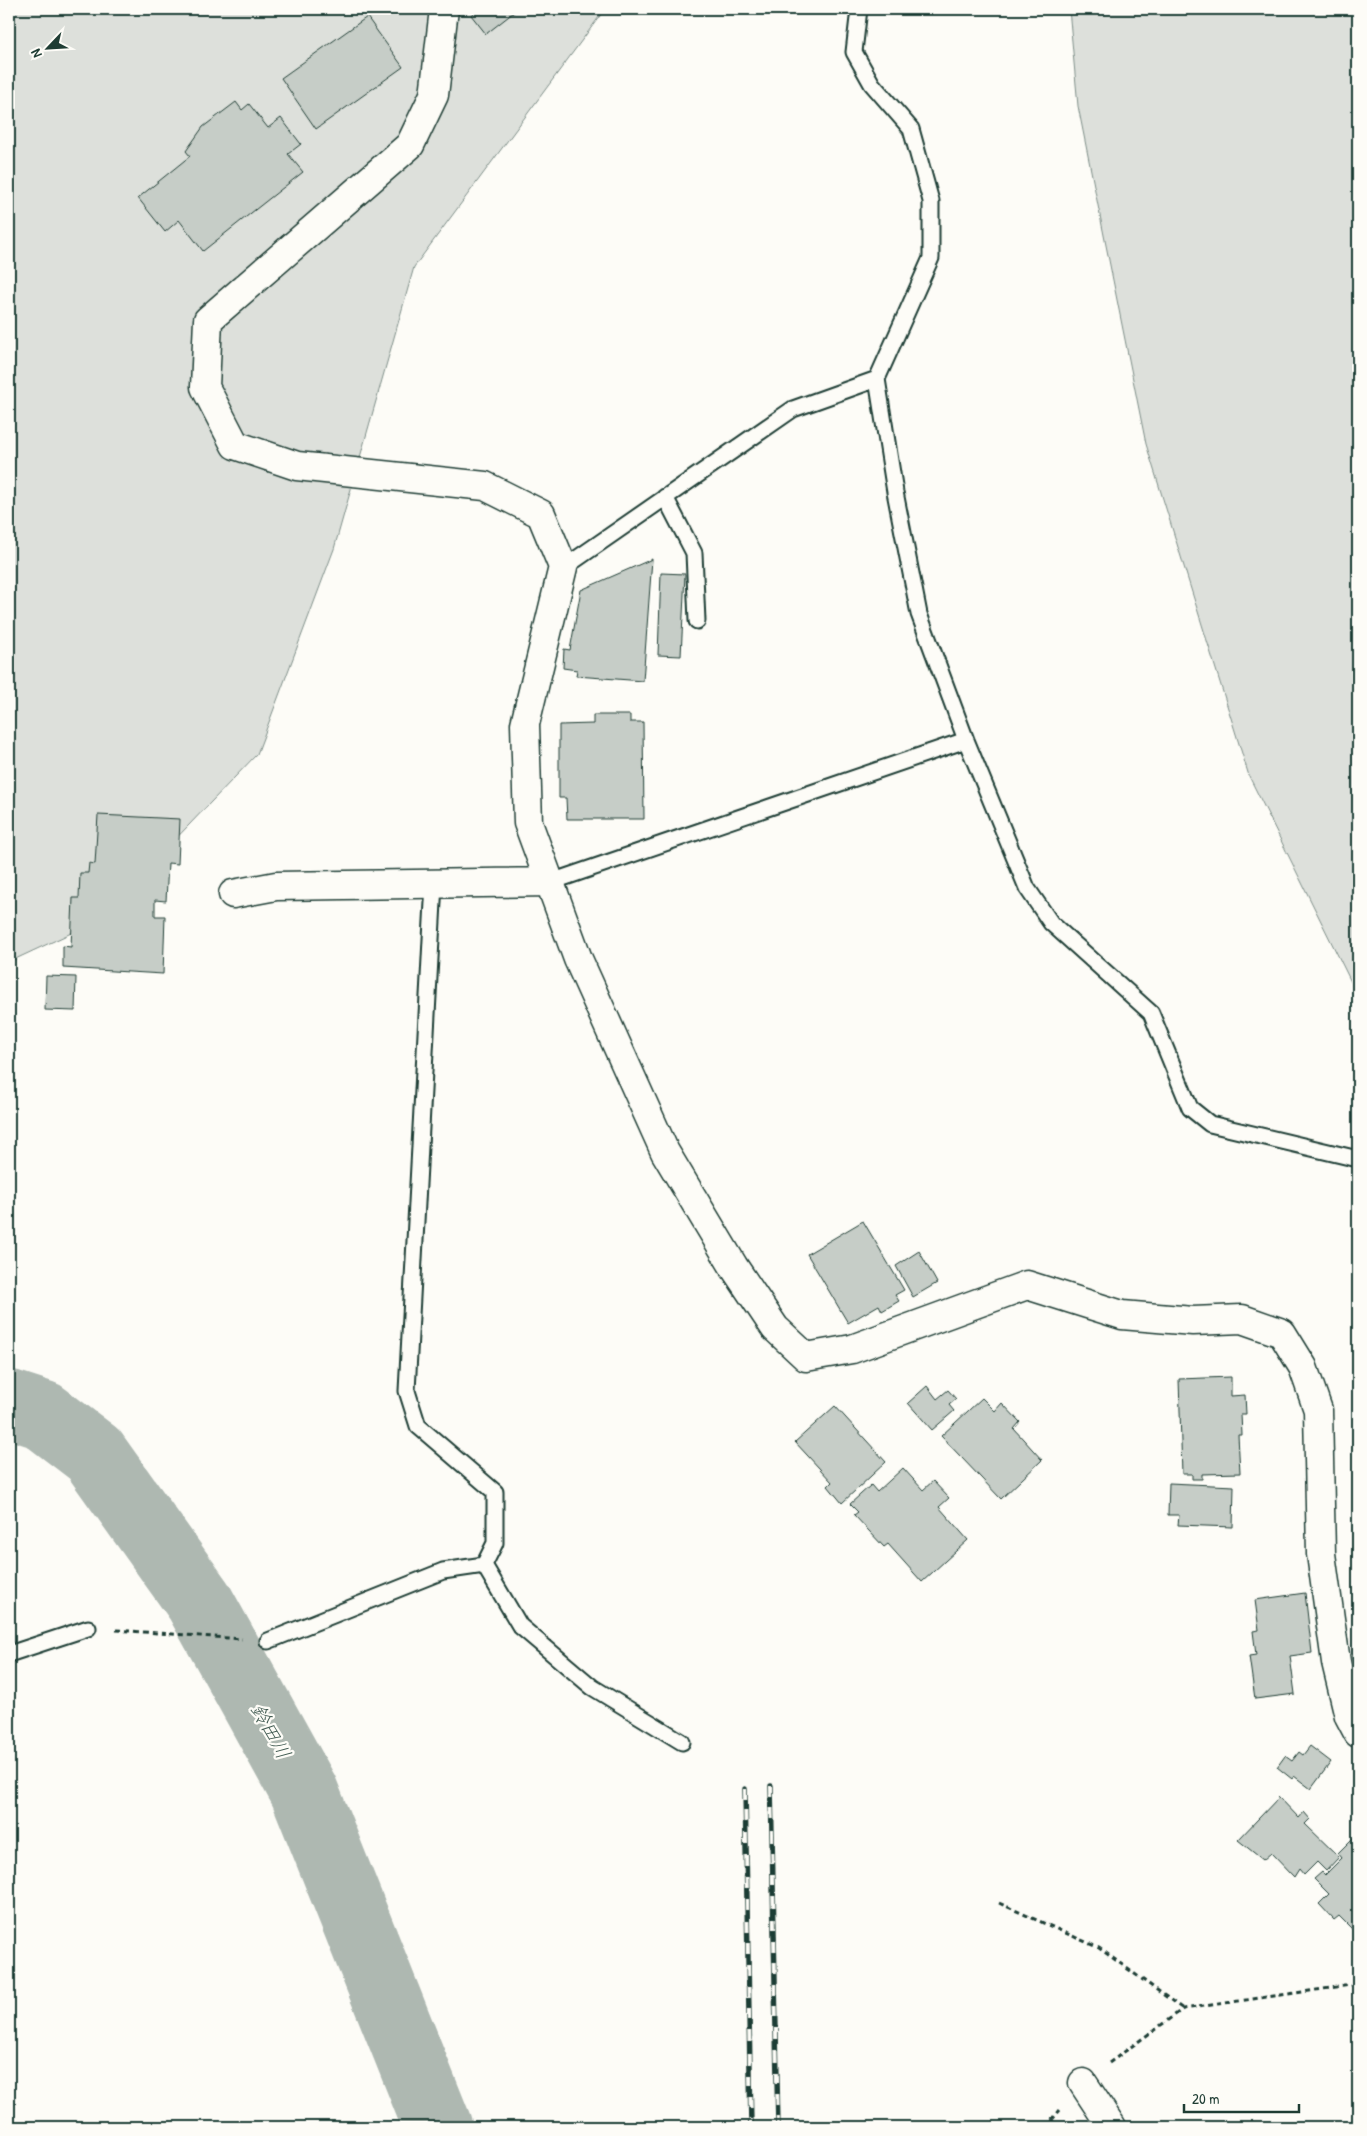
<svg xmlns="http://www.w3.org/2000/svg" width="1367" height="2136" viewBox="0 0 1367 2136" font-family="'Patrick Hand','Klee One',sans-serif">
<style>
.green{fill:#dde0db;stroke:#7e8e88}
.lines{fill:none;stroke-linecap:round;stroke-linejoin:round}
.river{stroke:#aeb8b1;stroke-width:69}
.building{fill:#c6cdc7;stroke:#1f3d34}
.service-casing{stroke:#1f3d34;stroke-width:19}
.minor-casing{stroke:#1f3d34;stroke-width:31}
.path{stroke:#1f3d34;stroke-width:3;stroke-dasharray:5 4;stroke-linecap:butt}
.service{stroke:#fdfcf7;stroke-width:15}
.minor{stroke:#fdfcf7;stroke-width:28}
.rail-casing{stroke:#1f3d34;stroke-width:5.5}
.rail{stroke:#fdfcf7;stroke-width:4;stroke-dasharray:11;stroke-linecap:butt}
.labels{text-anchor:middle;stroke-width:4.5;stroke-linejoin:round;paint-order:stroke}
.water-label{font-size:20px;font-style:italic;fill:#435c53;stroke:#fdfcf7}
</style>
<rect width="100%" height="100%" fill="#fdfcf7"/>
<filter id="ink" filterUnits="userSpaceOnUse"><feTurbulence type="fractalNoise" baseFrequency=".02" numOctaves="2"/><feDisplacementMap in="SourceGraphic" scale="10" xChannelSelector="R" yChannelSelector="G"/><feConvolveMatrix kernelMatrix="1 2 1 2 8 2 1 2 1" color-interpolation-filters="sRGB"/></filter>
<g filter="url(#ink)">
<path class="green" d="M9 9H605L414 267 334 549 257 754 97 921 9 962Z
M1069 9H1358V996L1249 776 1146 444 1078 106Z"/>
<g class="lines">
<path class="river" d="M9 1404 43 1415 94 1454 199 1601 304 1791 438 2127"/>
</g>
<path class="building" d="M477 9H518L486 34 471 15 478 10Z
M367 17 403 67 316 129 281 78Z
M236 102 242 110 249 104 268 128 281 118 301 144 288 154 303 172 203 251 179 220 165 232 138 198 190 156 186 151 203 127Z
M652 559 643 681 576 676 577 670 563 668 564 649 570 650 581 590Z
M661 573 685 574 681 656 658 655Z
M593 715H630V722H643L644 819H567L566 798H559V725L593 724Z
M98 815 180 819 178 864 168 863 166 901 155 900V916H165L163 974 63 968V946L71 947 73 898H79L80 873H88L89 863 95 864Z
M46 976 76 977 75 1011 45 1010Z
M863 1221 904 1290 895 1295 899 1301 882 1311 879 1305 848 1323 807 1254Z
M919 1251 937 1283 913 1297 896 1266Z
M1231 1377V1396L1245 1395 1246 1414H1241L1242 1435H1238L1240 1473 1202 1474V1479H1192V1474H1182L1179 1379Z
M927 1386 937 1399 948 1390 956 1399 949 1405 954 1411 932 1430 908 1403Z
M982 1398 995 1411 1002 1403 1020 1422 1014 1429 1042 1460 1001 1499 941 1436Z
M835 1406 886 1462 842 1503 828 1486 832 1482 795 1442Z
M903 1468 923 1490 933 1481 949 1498 939 1507 968 1540 922 1582 888 1544 884 1547 854 1515 858 1512 850 1504 871 1485 877 1492Z
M1169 1483 1234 1486 1233 1527 1178 1525 1179 1515H1168Z
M1305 1593 1312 1653 1290 1656 1295 1694 1255 1699 1249 1656 1256 1655 1253 1631 1259 1630 1255 1600Z
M1310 1746 1331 1762 1311 1789 1294 1776 1292 1779 1277 1767 1285 1756 1292 1761 1299 1752 1303 1755Z
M1279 1797 1299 1818 1304 1812 1310 1819 1305 1824 1339 1857 1326 1871 1317 1862 1304 1875 1299 1869 1294 1877 1271 1853 1263 1860 1238 1840Z
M1358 1833V1935L1339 1916 1334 1920 1319 1904 1329 1894 1314 1879 1322 1872 1325 1875 1342 1858 1338 1853Z"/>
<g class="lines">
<g class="service-casing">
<path id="service" d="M859 9 854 52 872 84 911 129 931 201V258L877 379 895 492 919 614 966 740
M665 497 694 553 697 621
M562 569 793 409 877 379
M551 882 966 740 1027 888 1051 923 1151 1013 1190 1108 1210 1124 1358 1159
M434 883 407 1391 418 1426 495 1492V1543L484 1565
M268 1641 443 1571 484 1565 520 1626 592 1687 682 1742
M9 1654 88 1628"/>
</g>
<g class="minor-casing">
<path id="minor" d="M444 9 434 95 410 145 208 320 205 387 235 445 297 466 485 486 541 514 563 567 525 724 528 823 578 959 665 1152 734 1267 775 1328 806 1357 852 1349 1027 1285 1122 1315 1193 1321 1242 1319 1282 1333 1303 1367 1318 1410 1321 1554 1336 1662 1349 1716 1358 1733
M233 894 276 886 551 882
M1083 2083 1112 2127"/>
</g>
<path class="path" d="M116 1630 242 1639
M999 1903 1099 1948 1183 2009
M1109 2063 1183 2009 1358 1984
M1046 2127 1060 2110"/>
<use href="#service" class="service"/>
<use href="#minor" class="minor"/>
<g class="rail-casing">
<path id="rail" d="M771 1786 778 2127
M745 1789 751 2127"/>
</g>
<use href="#rail" class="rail"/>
</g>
</g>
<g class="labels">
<g class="water-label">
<text transform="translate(271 1731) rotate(61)" y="7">鈴田川</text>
</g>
</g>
<rect width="1367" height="2136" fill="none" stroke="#fdfcf7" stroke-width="30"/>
<rect x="15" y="15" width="1337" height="2106" fill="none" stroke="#1f3d34" stroke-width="2" filter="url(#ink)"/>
<g transform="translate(48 48) rotate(245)" stroke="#fdfcf7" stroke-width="4" paint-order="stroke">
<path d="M0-4L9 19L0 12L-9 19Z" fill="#1f3d34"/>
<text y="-8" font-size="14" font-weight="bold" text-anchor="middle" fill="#1f3d34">N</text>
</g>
<path d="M1184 2104v8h115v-8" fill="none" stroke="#1f3d34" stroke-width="2.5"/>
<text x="1192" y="2104" font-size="15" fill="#1f3d34" stroke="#fdfcf7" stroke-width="4" paint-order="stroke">20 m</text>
</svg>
